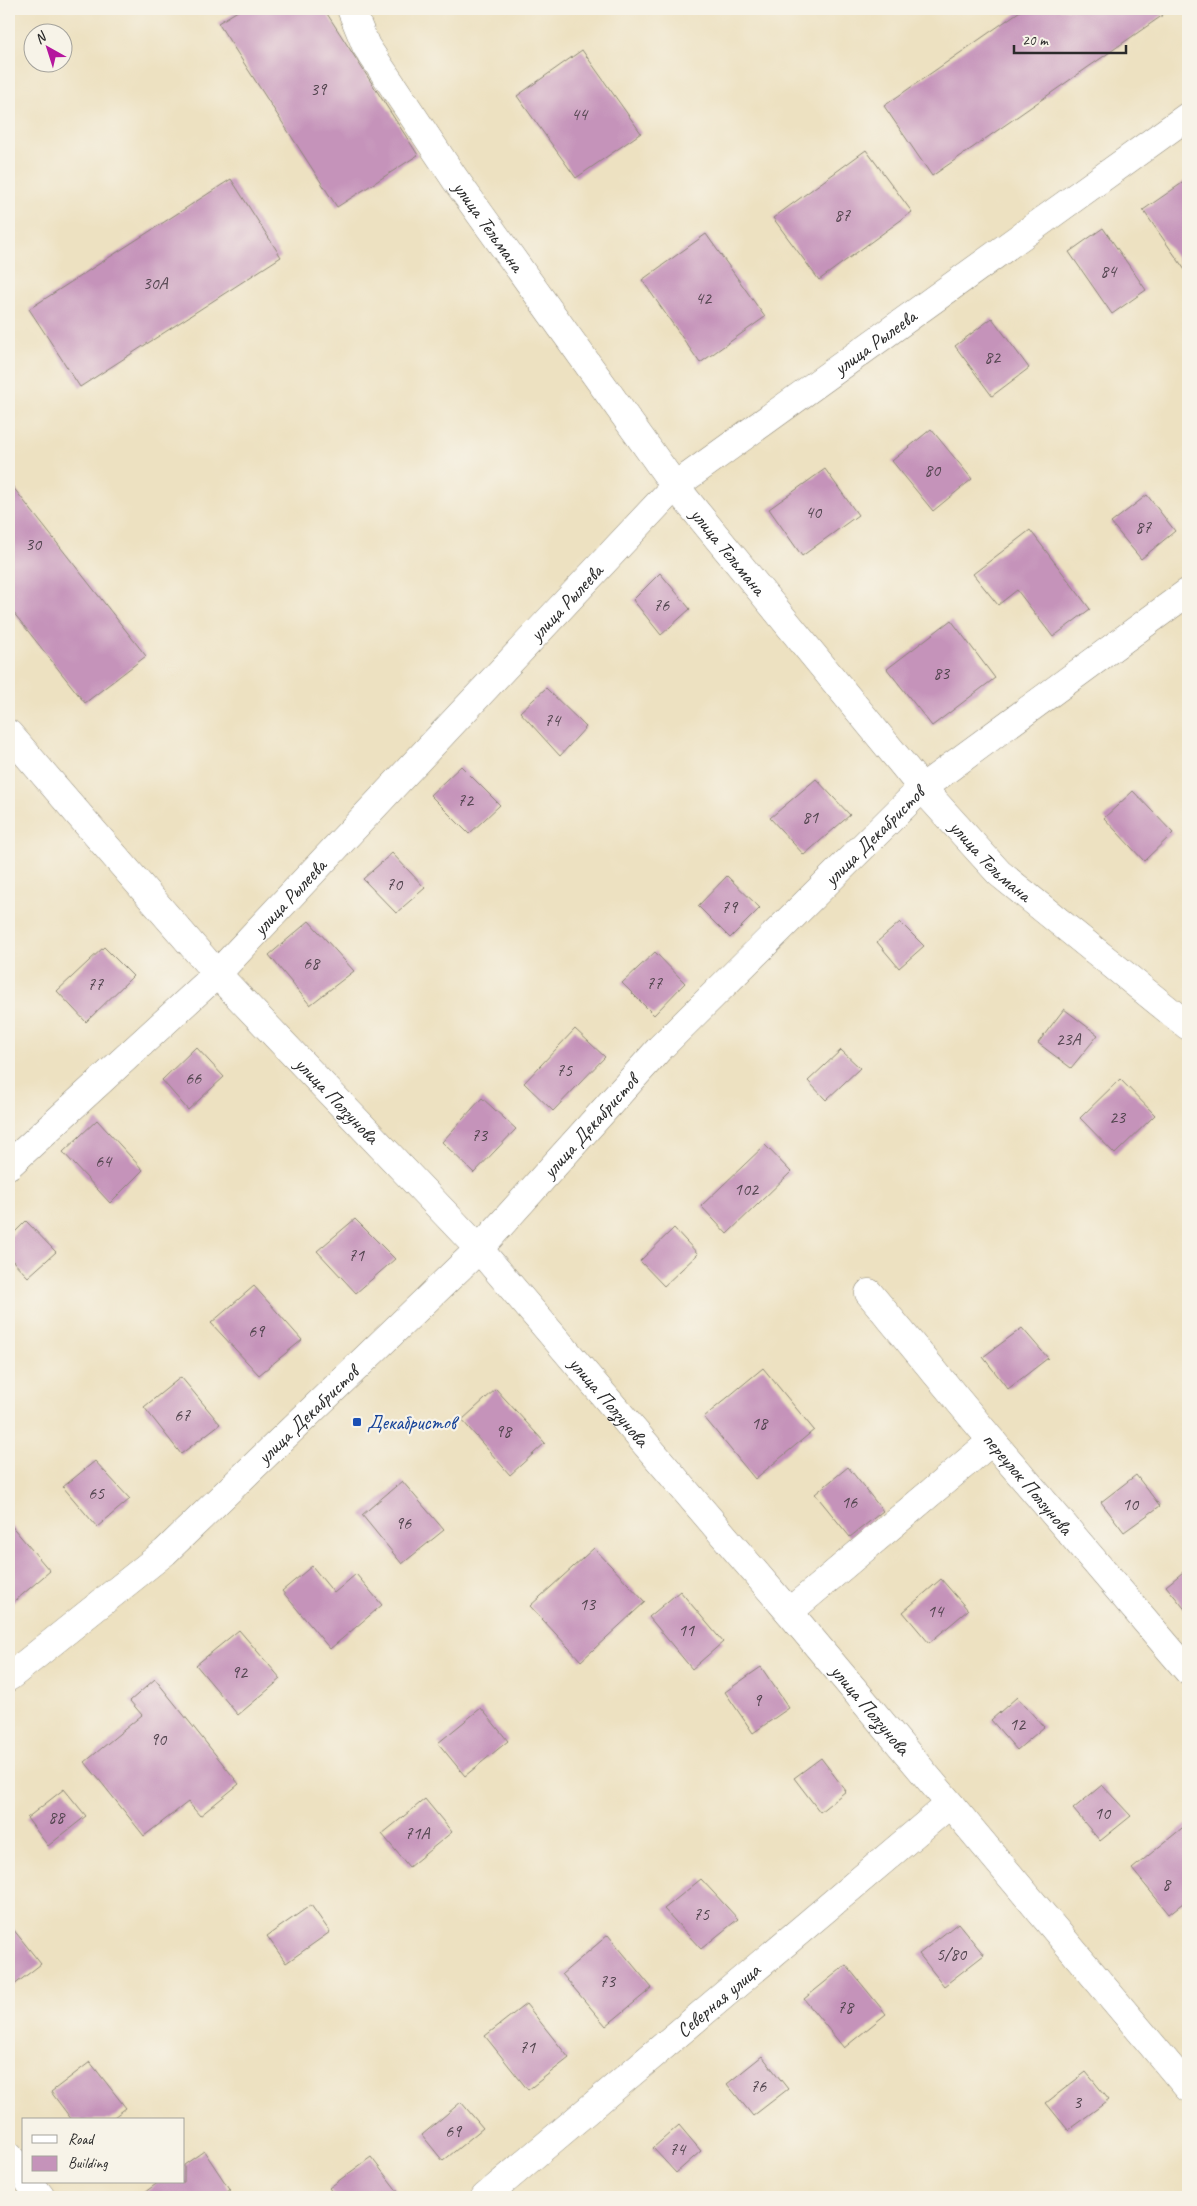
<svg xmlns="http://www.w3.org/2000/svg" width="1197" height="2206" viewBox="0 0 1197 2206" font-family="Caveat,sans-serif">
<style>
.building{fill:#c593ba}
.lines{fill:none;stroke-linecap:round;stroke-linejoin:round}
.minor-casing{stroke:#8c8676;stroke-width:29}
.minor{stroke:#fff;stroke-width:28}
.transit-dot{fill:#1a4fb4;stroke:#f7f3e8;stroke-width:2}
.labels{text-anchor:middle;stroke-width:4.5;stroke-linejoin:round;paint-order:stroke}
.number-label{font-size:18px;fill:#52454f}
.street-label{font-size:20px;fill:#2b2b2b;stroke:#f7f3e8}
.transit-label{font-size:20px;fill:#164399;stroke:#f7f3e8;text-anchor:start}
</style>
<rect width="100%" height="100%" fill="#f7f3e8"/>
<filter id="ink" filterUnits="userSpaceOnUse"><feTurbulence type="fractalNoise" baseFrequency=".02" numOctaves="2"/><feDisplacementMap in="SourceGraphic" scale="10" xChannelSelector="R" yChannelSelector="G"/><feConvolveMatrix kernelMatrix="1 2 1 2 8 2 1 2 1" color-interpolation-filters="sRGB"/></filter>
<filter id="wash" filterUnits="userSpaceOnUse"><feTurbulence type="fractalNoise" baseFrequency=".0096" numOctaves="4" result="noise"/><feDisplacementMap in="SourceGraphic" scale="20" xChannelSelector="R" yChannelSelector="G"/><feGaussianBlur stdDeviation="1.12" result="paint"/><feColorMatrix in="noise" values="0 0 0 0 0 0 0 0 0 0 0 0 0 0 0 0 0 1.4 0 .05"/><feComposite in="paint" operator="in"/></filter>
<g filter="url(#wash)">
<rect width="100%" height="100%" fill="#ede1c1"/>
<g id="blocks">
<path class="building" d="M241 9H324L418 155 337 207 218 23Z
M1023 9H1159L1163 15 932 176 884 106Z
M582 50 641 133 576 178 517 96Z
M866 150 912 212 819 280 773 218Z
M231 179 281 257 80 387 29 309Z
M1188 179V268L1185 270 1143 210Z
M1103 228 1146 290 1112 314 1069 252Z
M706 234 765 317 700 363 642 280Z
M992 318 1029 368 992 396 955 346Z
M931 429 972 479 933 511 892 461Z
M825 469 858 515 802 556 769 509Z
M9 482 146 656 85 703 9 607Z
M1147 495 1175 531 1141 559 1111 523Z
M1030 530 1090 609 1053 637 1017 590 998 605 973 574Z
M660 573 690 609 661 635 633 600Z
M951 620 995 678 932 726 887 669Z
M546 688 586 727 560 756 520 712Z
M461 766 500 805 469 834 430 795Z
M816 779 850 815 804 855 770 818Z
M1133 791 1173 833 1144 861 1104 818Z
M392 853 425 888 396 913 363 879Z
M727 876 760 908 730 938 698 906Z
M309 921 354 971 310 1005 269 955Z
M900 922 924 946 899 968 877 942Z
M104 947 133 976 86 1022 57 991Z
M655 952 685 983 654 1015 622 983Z
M1064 1009 1098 1035 1071 1068 1038 1043Z
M575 1029 605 1057 553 1111 524 1083Z
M196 1047 224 1077 188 1110 162 1080Z
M841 1050 860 1068 826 1100 808 1081Z
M1120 1079 1155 1115 1115 1154 1080 1118Z
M482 1098 516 1129 474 1173 442 1142Z
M97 1120 143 1170 110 1203 63 1152Z
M765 1145 791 1172 727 1234 701 1206Z
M355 1219 395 1259 356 1293 317 1251Z
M26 1221 56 1252 28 1277 9 1257V1238Z
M674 1228 698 1254 664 1286 640 1261Z
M254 1286 302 1340 259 1375 211 1323Z
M1022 1328 1048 1358 1008 1389 983 1357Z
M763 1368 814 1430 755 1479 704 1417Z
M181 1377 220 1424 181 1454 144 1407Z
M496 1389 545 1443 510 1475 462 1420Z
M95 1461 130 1499 97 1527 63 1487Z
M848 1467 883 1511 850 1537 815 1494Z
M1136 1475 1160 1506 1124 1532 1101 1502Z
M402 1481 444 1530 402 1564 362 1515Z
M9 1523 50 1571 9 1606Z
M594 1548 645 1602 581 1661 530 1606Z
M312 1566 334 1593 356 1574 382 1605 330 1649 282 1591Z
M1188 1568V1613L1166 1586Z
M941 1579 968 1610 929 1643 903 1612Z
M680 1591 723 1642 692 1669 649 1617Z
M239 1630 281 1679 238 1715 196 1665Z
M761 1667 789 1708 753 1733 725 1692Z
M155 1679 239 1784 200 1816 188 1802 144 1836 85 1762 142 1715 130 1701Z
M1017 1697 1044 1727 1017 1750 991 1720Z
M481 1708 508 1741 465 1776 438 1743Z
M821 1758 846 1791 820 1812 794 1778Z
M1102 1785 1131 1816 1100 1841 1073 1809Z
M64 1789 86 1816 48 1846 27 1818Z
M425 1799 452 1832 409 1867 382 1834Z
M1187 1824 1188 1899 1169 1914 1132 1869Z
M701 1879 738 1919 701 1949 664 1909Z
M311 1905 330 1932 286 1963 267 1936Z
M958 1923 984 1955 944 1986 919 1954Z
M9 1924 41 1964 9 1989Z
M608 1935 652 1988 606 2026 562 1974Z
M846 1965 886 2014 844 2048 804 1999Z
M526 2004 569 2058 528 2090 485 2036Z
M762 2056 788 2089 753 2116 727 2084Z
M90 2062 126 2108 110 2120H72L51 2092Z
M1086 2072 1109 2100 1068 2130 1046 2103Z
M461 2102 483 2128 443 2161 422 2135Z
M679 2125 701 2151 676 2173 653 2148Z
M204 2151 230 2190 220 2197H138L159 2182H184V2165Z
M371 2157 402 2197H336L329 2188Z"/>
</g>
</g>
<g filter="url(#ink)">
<use href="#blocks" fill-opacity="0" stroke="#8c8676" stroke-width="1"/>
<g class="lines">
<g class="minor-casing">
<g id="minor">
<path id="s1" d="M351 9 366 46 455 179 675 486 922 788 999 873 1188 1026"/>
<path id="s2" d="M9 734 217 974 479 1249 789 1612 1188 2088"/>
<path id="s3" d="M9 1165 217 974 675 486 1188 116"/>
<path id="s4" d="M869 1293 992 1441 1188 1671"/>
<path d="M789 1612 992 1441"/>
<path id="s5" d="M9 1677 165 1552 479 1249 660 1048 922 788 1188 592"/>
<path d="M9 2156 24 2175"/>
<path d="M29 2182 41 2197"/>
<path id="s6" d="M485 2197 950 1804"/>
</g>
</g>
<use href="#minor" class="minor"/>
</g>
</g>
<rect class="transit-dot" x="352" y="1417" width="10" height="10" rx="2.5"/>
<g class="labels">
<g class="number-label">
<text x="318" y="95">39</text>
<text x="579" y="120">44</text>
<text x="842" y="221">87</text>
<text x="1108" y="277">84</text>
<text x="155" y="289">30А</text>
<text x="703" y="304">42</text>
<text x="992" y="363">82</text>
<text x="932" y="476">80</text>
<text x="813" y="518">40</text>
<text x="1143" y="533">87</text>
<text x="33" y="550">30</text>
<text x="661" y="611">76</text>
<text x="941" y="679">83</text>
<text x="552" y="726">74</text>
<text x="465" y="806">72</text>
<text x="810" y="823">81</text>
<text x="394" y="890">70</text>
<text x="729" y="913">79</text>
<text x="311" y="969">68</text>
<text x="654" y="989">77</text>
<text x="95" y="990">77</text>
<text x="1068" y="1045">23А</text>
<text x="564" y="1076">75</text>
<text x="193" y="1084">66</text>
<text x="1117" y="1123">23</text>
<text x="479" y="1141">73</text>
<text x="103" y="1167">64</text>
<text x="746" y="1195">102</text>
<text x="356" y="1261">71</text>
<text x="256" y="1337">69</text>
<text x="182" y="1421">67</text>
<text x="759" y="1429">18</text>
<text x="503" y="1437">98</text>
<text x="96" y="1499">65</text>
<text x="849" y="1508">16</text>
<text x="1130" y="1510">10</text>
<text x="403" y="1529">96</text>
<text x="587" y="1610">13</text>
<text x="935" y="1617">14</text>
<text x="686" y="1636">11</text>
<text x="239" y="1678">92</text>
<text x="757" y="1706">9</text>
<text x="1017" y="1730">12</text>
<text x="158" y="1745">90</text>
<text x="1102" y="1819">10</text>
<text x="56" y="1823">88</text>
<text x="417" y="1839">71А</text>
<text x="1166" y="1890">8</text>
<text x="701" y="1920">75</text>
<text x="951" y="1960">5/80</text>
<text x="607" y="1987">73</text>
<text x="845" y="2013">78</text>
<text x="527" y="2053">71</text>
<text x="758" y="2092">76</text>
<text x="1077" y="2108">3</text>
<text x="453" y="2137">69</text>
<text x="677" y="2155">74</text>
</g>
<g class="street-label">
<text dy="7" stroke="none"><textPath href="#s1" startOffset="258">улица Тельмана</textPath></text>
<text dy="7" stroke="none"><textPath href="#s3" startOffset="1198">улица Рылеева</textPath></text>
<text dy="7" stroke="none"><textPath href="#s1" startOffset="662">улица Тельмана</textPath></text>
<text dy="7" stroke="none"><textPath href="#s3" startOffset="792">улица Рылеева</textPath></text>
<text dy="7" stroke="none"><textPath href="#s5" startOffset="1208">улица Декабристов</textPath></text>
<text dy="7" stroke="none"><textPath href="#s1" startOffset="1068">улица Тельмана</textPath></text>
<text dy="7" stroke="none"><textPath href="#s3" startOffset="388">улица Рылеева</textPath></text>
<text dy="7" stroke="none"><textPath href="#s2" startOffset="492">улица Ползунова</textPath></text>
<text dy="7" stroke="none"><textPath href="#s5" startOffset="802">улица Декабристов</textPath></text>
<text dy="7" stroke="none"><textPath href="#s2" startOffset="898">улица Ползунова</textPath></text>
<text dy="7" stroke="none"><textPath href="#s5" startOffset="398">улица Декабристов</textPath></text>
<text dy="7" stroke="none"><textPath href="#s4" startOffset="248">переулок Ползунова</textPath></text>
<text dy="7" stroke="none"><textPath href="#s2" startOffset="1302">улица Ползунова</textPath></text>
<text dy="7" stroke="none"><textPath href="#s6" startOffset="305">Северная улица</textPath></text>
</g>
<g class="transit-label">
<text x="367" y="1429">Декабристов</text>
</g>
</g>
<rect width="1197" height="2206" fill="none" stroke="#f7f3e8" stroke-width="30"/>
<rect x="22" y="2118" width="162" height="65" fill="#f7f3e8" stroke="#a5a39c"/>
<rect x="32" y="2135" width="25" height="8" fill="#ffffff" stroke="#a5a39c"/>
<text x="68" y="2144" font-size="15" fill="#2b2b2b">Road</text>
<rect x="32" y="2156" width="25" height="15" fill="#c593ba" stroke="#a5a39c"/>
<text x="68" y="2168" font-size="15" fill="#2b2b2b">Building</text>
<g transform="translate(48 48) rotate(321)"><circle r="24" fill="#f7f3e8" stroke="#a5a39c"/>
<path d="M0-4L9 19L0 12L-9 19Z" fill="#b5179e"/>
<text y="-8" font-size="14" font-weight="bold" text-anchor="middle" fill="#2b2b2b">N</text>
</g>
<path d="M1014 45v8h112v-8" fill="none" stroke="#2b2b2b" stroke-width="2.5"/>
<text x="1022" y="45" font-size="15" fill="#2b2b2b" stroke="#f7f3e8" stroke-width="4" paint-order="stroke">20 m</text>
</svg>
